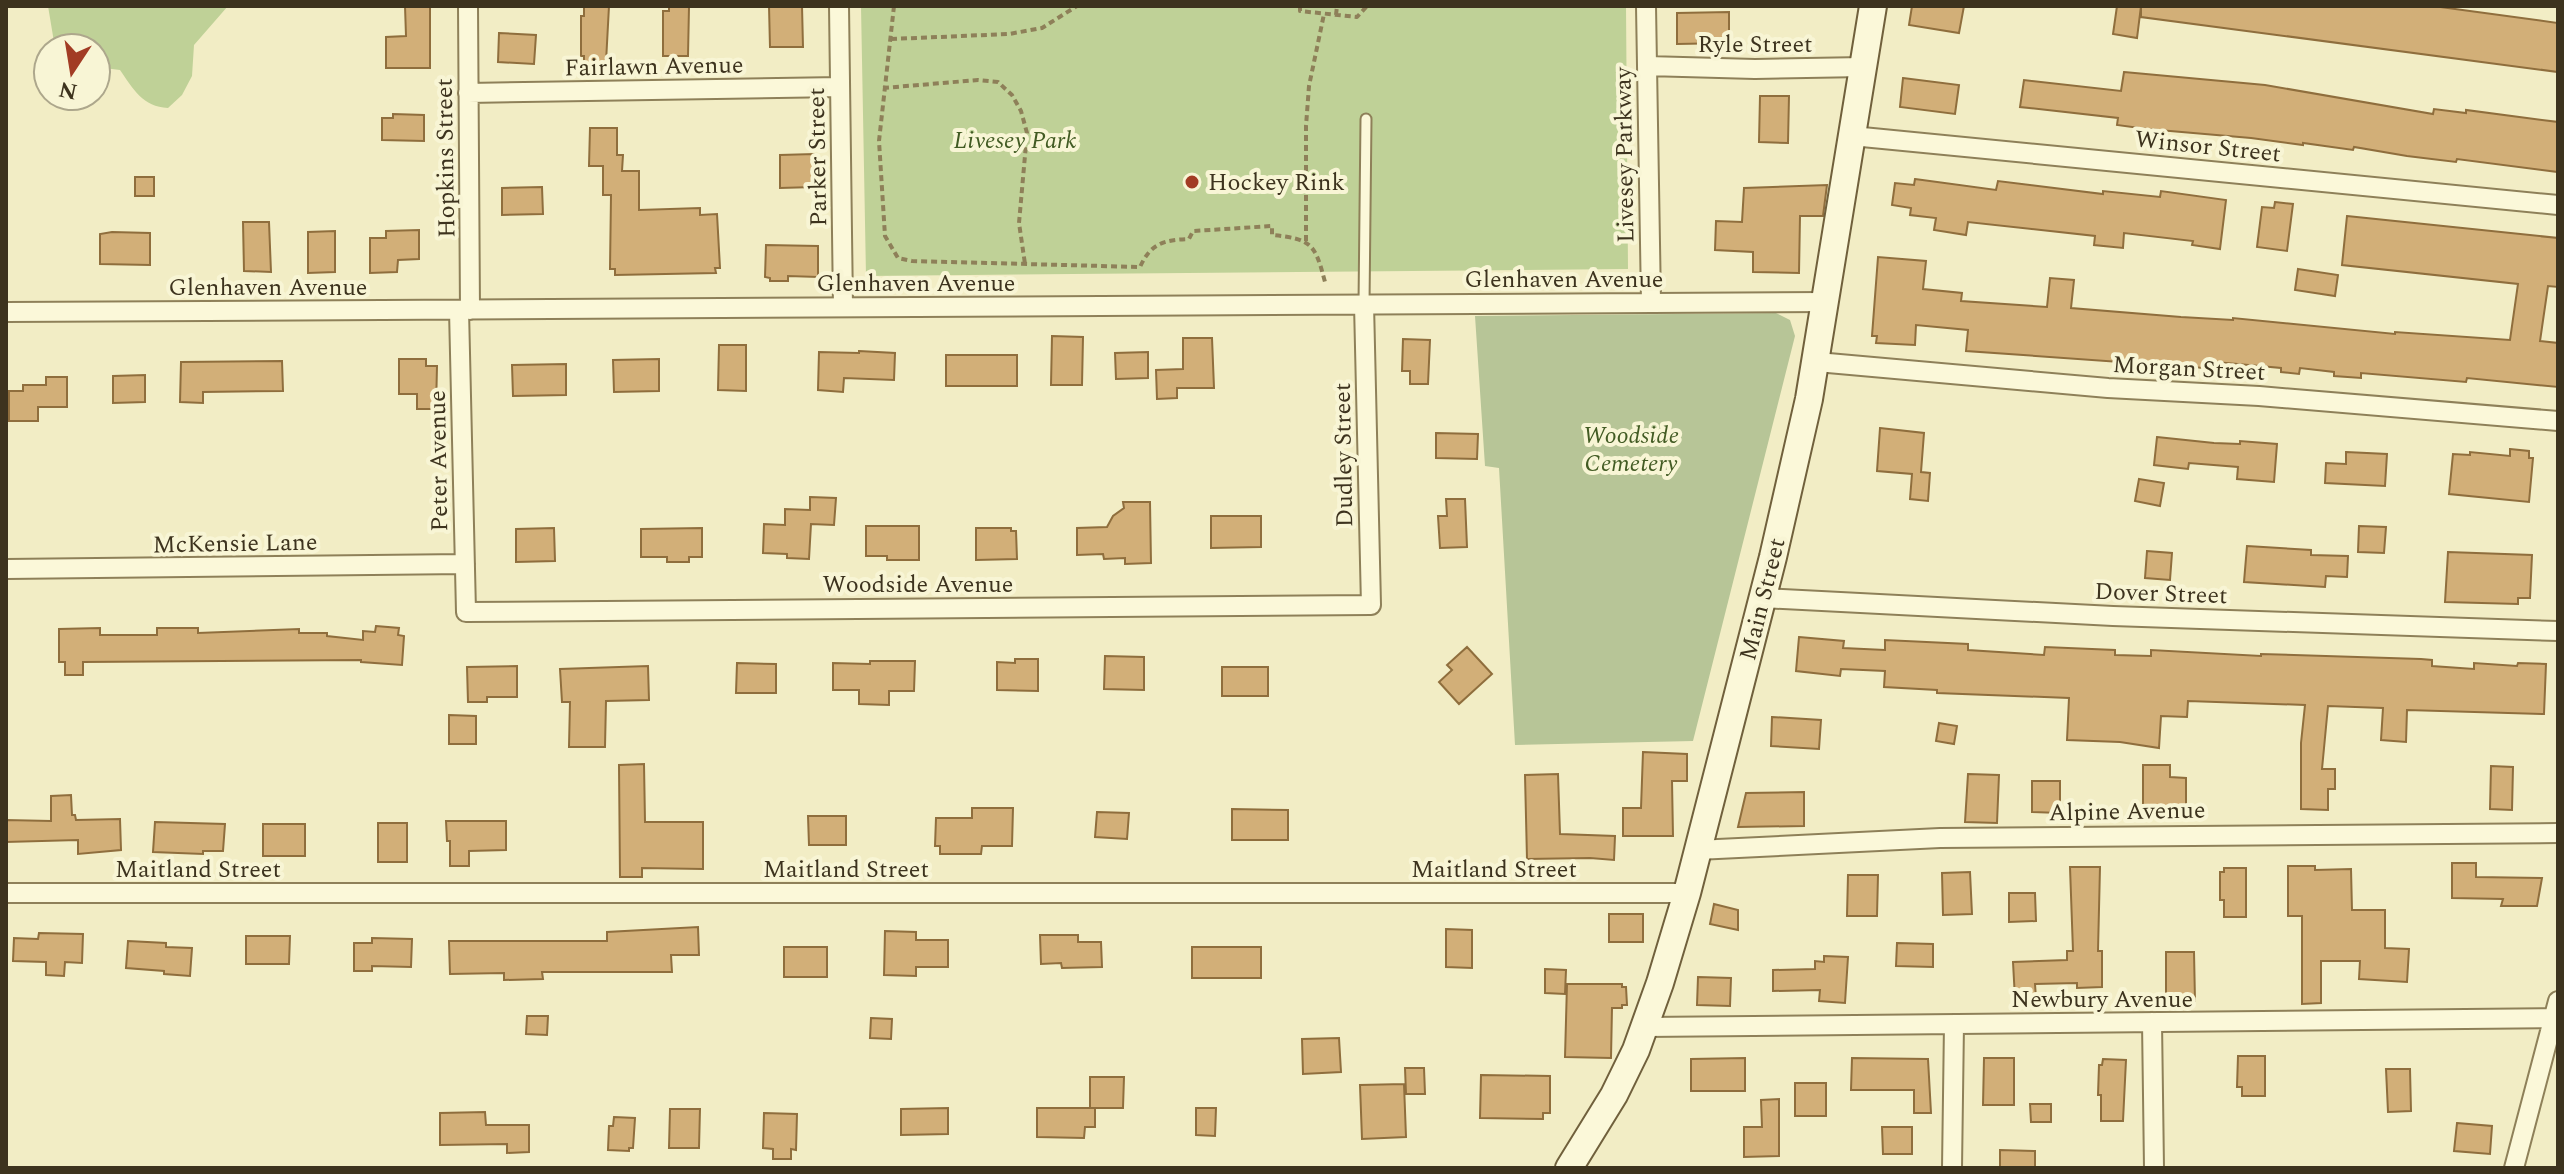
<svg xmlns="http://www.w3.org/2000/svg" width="2564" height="1174" viewBox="0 0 2564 1174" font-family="Spectral,serif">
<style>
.green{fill:#bfd197}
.cemetery{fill:#b7c597}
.building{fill:#d2af78;stroke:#8f6e3d;stroke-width:2}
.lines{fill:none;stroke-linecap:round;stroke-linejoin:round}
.lane-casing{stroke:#8e8059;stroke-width:13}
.street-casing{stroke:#8e8059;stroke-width:22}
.secondary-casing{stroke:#70603c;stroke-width:30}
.path{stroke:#8e8059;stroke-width:4;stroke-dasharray:6 4;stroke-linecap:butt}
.lane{stroke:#fbf8d9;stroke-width:9}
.street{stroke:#fbf8d9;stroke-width:18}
.secondary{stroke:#fbf8d9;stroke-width:26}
.poi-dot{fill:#a23c24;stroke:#f8f5d5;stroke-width:3}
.labels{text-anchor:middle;stroke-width:8;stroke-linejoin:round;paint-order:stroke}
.street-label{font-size:24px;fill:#3d331e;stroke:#f8f5d5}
.park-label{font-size:24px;font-style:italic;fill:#425b23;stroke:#f8f5d5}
.poi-label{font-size:24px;fill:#3d331e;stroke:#f8f5d5;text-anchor:start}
</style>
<rect width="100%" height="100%" fill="#f2edc5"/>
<path class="green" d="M48 6H228L194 45 192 76 182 95 168 108C143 107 133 89 120 70L96 67V48H55Z
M861 6H1626L1628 269 866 276Z"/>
<path class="cemetery" d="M1776 313 1790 320 1795 336 1693 741 1515 745 1499 468 1485 466 1475 316Z"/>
<path class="building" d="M405 6H430V68H386V37L406 36Z
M584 6H609L606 62H584V56H581V16H584Z
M669 6 689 7 688 56H663V11H669Z
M769 6H802L803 47H770Z
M1912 6H1964L1959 33 1909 25Z
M2117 6H2141L2137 38 2113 34Z
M2141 6H2433L2558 23V72L2141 17Z
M1729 12V43L1677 44V13Z
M499 33 536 35 534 64 498 62Z
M2124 72 2265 85 2433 114 2434 109 2466 113V110L2558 122V172L2457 159 2456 162 2407 156 2354 147 2353 150 2303 143V145L2251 138 2147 129 2117 125 2118 118 2020 107 2024 80 2121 91Z
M1903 78 1959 85 1955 114 1900 107Z
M1760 96H1789L1788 143 1759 142Z
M393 114 424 115V141L382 140V118H393Z
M590 128H617V155H623L622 171H639V210L700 208V215L717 214 720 268H715L716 273 615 275V269H610L611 195H603V166H589Z
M814 154V187L780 188V155Z
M135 177H154V196H135Z
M1915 179 1996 190 1998 181 2103 194V191L2160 197 2161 191 2226 200 2220 249 2192 245 2193 241 2124 233 2123 248 2094 245 2095 236 1968 222 1966 235 1934 230 1936 218 1910 215 1911 208 1892 205 1895 183 1914 185Z
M1827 185 1823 216H1800L1799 273 1753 272V252L1715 250 1716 221 1742 222 1744 188Z
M542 187 543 214 502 215V188Z
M2275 202 2293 204 2287 251 2257 247 2262 207 2274 208Z
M2347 216 2558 238V287L2548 286 2540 341 2558 343V387L2467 378 2466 382 2361 373V378L2334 376V372L2300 368 2299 374 2281 372V368L2205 361 2204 368 1966 351 1968 330 1916 325 1915 345 1876 343 1877 336H1872L1878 257 1926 261 1923 289 1962 293 1961 301 2047 307 2050 278 2074 280 2071 308 2181 317 2233 320V318L2395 334V332L2510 340 2518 284 2342 265Z
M243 222H269L271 272 244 271Z
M419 230V259L398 260 397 272 370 273V238H386V231Z
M335 231V272L308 273V232Z
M112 232 150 233V265L100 264V234Z
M766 245 818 246V277L788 276V281H770V278L765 277Z
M2298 269 2338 275 2335 296 2295 290Z
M1052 336 1083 337 1082 385H1051Z
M1183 338H1212L1214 388H1177V398L1157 399 1156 370 1183 369Z
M1403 339 1430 340 1428 384H1410V371H1402Z
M719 345H746V391L718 390Z
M859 351 895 353 894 380 844 378 843 392 818 390 819 352 859 353Z
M1148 352V378L1116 379 1115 353Z
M946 355H1017V386H946Z
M399 359H426V366H437L436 409H417V394H399Z
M659 359V391L614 392 613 360Z
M282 361 283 391 203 392V403L180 402 181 362Z
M566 364V395L513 396 512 365Z
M145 375V402L113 403V376Z
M46 377H67V407H38V421H9V391H23V385H46Z
M1880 428 1924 433 1921 472 1930 473 1928 501 1910 499 1912 474 1877 471Z
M1436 433 1478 434 1477 459 1436 458Z
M2157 437 2214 443 2240 444V441L2277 444 2274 482 2237 479 2238 467 2189 463 2188 469 2154 465Z
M2510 449 2529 451V458H2533L2529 502 2449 494 2453 454 2470 455V452L2510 456Z
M2346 452 2387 454 2385 486 2325 483 2326 463 2346 464Z
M2139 479 2164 483 2160 506 2135 501Z
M810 497 836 498 834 525 811 524 809 559 787 558V554L763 553 764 524 785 525V509L810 510Z
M1446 499H1465L1467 547 1440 548 1438 516H1447Z
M1123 502H1150L1151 563 1125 564V558L1104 559 1103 554 1077 555V528L1107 527 1113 516 1124 508Z
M1211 516H1261V547L1211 548Z
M866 526H919V560H887V556H866Z
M2359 526 2386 527 2384 553 2358 552Z
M554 528 555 561 516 562V529Z
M702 528V557H689V562H667V557H641V529Z
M976 528H1011V531H1016L1017 559 976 560Z
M2247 546 2311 550V555L2348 556 2347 577 2326 576 2325 587 2244 582Z
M2147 551 2172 553 2170 580 2145 578Z
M2448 552 2532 555 2530 598H2518V604L2445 602Z
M376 626 399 628 398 635 404 636 402 665 361 662V660L83 662V675H65V662H59V629L100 628V635H157V628H198V633L299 629V633H327V636L363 640V631L375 632Z
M1799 637 1844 641 1843 648 1885 650V640L1968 644V650L2044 655 2045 647 2115 650V655L2151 656V650L2261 656V654L2421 659 2432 660V666L2474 669V663L2517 666 2518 663 2546 664 2544 714 2407 710 2406 742 2381 740 2383 708 2328 706 2322 769H2335V789H2328V810L2301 809V743L2305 705 2188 701 2187 717 2161 716 2159 748 2120 742 2067 740 2069 698 1937 693V690L1884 687 1885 671 1841 669 1840 676 1796 671Z
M1467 647 1492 674 1459 704 1439 682 1452 670 1447 665Z
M1105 656 1144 657V690L1104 689Z
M1015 659H1038V691L997 690V662L1015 663Z
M870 661H915L914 691H889V705L859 704V690H833V663L870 664Z
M737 663 776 664V693H736Z
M517 666V697H487V702H468L467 667Z
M648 666 649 700 606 701 605 747H569L570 702H562L560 669Z
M1222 667H1268V696H1222Z
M449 715 476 716V744H449Z
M1772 717 1821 720 1819 749 1771 746Z
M1939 723 1957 726 1954 744 1936 741Z
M1643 752 1687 754V781H1672L1673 836H1623V808H1641Z
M644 764 645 822H703V869L642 868V877H620L619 765Z
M2143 765H2170V777L2186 778V806L2143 807Z
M2491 766 2513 767 2512 810 2490 809Z
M1558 774 1560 834 1615 836 1614 860 1590 858 1527 859 1525 775Z
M1968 774 1999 775 1997 823 1965 822Z
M2032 781H2060V813L2032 812Z
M1804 792V826L1738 827 1746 793Z
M71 795 72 815H75L76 820 120 819 121 850 78 854V840L6 842V820L51 821V796Z
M972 808H1013L1012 846H982L981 854H940V846H935L936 818H972Z
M1232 809 1288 810V840H1232Z
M1097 812 1129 813 1127 839 1095 837Z
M808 816H846V845H809Z
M446 821H506V850L469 851V866H450V841H447Z
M155 822 225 824 223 851H203V854L153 852Z
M378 823H407V862H378Z
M263 824H305V856H263Z
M2452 863H2476V877L2542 878 2537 906H2501L2503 899 2452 898Z
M2288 866H2315V870L2351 869 2352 910H2385V948L2409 949 2407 982 2359 979 2360 961H2321V1003L2302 1004V916H2288Z
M2070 867H2100L2098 951H2102V987L2077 988V983L2035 984 2036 998 2015 999 2013 962 2067 960V951H2073Z
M2224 868H2246V917H2224V900H2220V872H2224Z
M1970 872 1972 914 1943 915 1942 873Z
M1848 875H1878L1877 916H1847Z
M2009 893H2035L2036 921 2009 922Z
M1714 904 1738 910V930L1710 924Z
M1609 914H1643V942H1609Z
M698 927 699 955H671L672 972H542L543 979 504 980V973L450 974 449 941H607V932Z
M1446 929 1472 930V968L1446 967Z
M885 931 916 932V940H948V967H916V976L884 975Z
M39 933 83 934 82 963 65 962 64 976 46 975V962L13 961 14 938 38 939Z
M1040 935H1078V942H1101L1102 967 1062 968 1061 963 1041 964Z
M246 936H290L289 964H246Z
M372 938 412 939 411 967 372 966V971H354V943H372Z
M128 941 166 943V947L192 948 190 976 164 974V971L126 968Z
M1897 943 1933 944V967L1896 966Z
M784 947H827V977H784Z
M1192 947H1261V978H1192Z
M2166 952H2194L2195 1001H2166Z
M1824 956 1848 957 1845 1003 1819 1001 1820 990 1773 991V970L1815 969V961L1824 962Z
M1545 969 1566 970 1565 994 1545 993Z
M1698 977 1731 978 1730 1006 1697 1005Z
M1567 984H1622V987H1626L1627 1005H1622V1008H1612L1611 1058 1565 1057Z
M527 1016H548L547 1035 526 1034Z
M871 1018 892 1019 891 1039 870 1038Z
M1339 1038 1341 1072 1303 1074 1302 1039Z
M2238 1056H2265V1096H2242V1087H2237Z
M1745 1058V1091H1691V1059Z
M1852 1058 1928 1059 1931 1113H1914V1090H1851Z
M1984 1058H2014V1105H1983Z
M2103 1059 2126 1060 2123 1121H2101V1095H2098L2099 1065H2102Z
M1405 1068H1424L1425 1094H1406Z
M2386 1069H2410L2411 1111 2388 1112Z
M1481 1075 1550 1076V1113H1543V1119L1480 1118Z
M1090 1077H1124L1123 1108H1090Z
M1795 1083H1826V1116H1795Z
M1404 1084 1406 1137 1362 1139 1360 1085Z
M1779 1099V1156L1744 1157V1127H1762L1761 1100Z
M2030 1104H2051V1122H2031Z
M948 1108V1134L901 1135V1109Z
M1037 1108H1095V1127H1085L1084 1138 1037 1137Z
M1196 1108H1216L1215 1136 1196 1135Z
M670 1109H700L699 1148H669Z
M485 1112 486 1125H529V1152L507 1153V1144L440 1145V1113Z
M764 1113 797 1114 796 1150 791 1149V1159H773V1149L763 1148Z
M614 1117 635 1118 633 1148H629V1151L608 1150 609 1126H613Z
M2457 1123 2492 1126 2490 1154 2454 1151Z
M1882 1127H1912V1154H1883Z
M2000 1150 2035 1151V1168H2000Z"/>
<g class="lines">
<g class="lane-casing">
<path id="lane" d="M1364 304 1366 119"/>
</g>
<g class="street-casing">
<path id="street" d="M468 6 470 310
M839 6 843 307
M1646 6 1651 302
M1647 66 1755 69 1864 67
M468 93 840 87
M1852 136 2558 205
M459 310 466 612 1371 605 1364 304
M6 312 1827 302
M1817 362 2108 388 2259 396 2558 421
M6 569 465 564
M1763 598 2113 616 2558 631
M1697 850 1940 838 2558 833
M6 893H1687
M2152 1022 2154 1168
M1645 1027 2558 1018
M1952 1168 1954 1024
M2514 1168 2558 1001"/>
</g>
<g class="secondary-casing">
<path id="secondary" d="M1569 1168 1614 1095 1636 1050 1660 983 1687 893 1773 557 1809 399 1873 6"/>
</g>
<path class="path" d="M894 6 879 141 885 236 898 258 912 261 1140 267C1151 243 1164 240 1189 239L1193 231 1272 226V235C1312 239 1315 244 1325 282H1328
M1300 6V11L1357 17 1367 6
M1336 15 1337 6
M891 39 1009 34 1042 28 1077 6
M883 88 978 80 998 82 1012 95 1021 111 1027 133 1019 223 1025 264
M1306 241V126L1309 86 1324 14"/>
<use href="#lane" class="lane"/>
<use href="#street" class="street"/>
<use href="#secondary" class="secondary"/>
</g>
<circle class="poi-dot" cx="1192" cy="182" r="8"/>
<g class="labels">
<g class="street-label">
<text x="1755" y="52">Ryle Street</text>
<text transform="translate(654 66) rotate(-1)" y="8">Fairlawn Avenue</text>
<text transform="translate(2208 146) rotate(6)" y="8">Winsor Street</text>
<text transform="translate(1624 155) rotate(-91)" y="8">Livesey Parkway</text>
<text transform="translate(817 157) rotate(-91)" y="8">Parker Street</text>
<text transform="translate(445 158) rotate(-91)" y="8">Hopkins Street</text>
<text x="1564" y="287">Glenhaven Avenue</text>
<text x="916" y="291">Glenhaven Avenue</text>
<text x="268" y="295">Glenhaven Avenue</text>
<text transform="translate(2189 368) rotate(3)" y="8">Morgan Street</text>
<text transform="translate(1343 455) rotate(-91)" y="8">Dudley Street</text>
<text transform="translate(438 461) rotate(-91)" y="8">Peter Avenue</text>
<text transform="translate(235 543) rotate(-1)" y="8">McKensie Lane</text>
<text x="918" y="592">Woodside Avenue</text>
<text transform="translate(2161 593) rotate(2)" y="8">Dover Street</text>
<text transform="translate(1762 599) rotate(-76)" y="8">Main Street</text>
<text transform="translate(2127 811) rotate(-1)" y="8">Alpine Avenue</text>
<text x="198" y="877">Maitland Street</text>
<text x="846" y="877">Maitland Street</text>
<text x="1494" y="877">Maitland Street</text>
<text x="2102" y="1007">Newbury Avenue</text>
</g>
<g class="park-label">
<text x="1015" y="148">Livesey Park</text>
<text x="1631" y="443">Woodside<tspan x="1631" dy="28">Cemetery</tspan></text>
</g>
<g class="poi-label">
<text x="1208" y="190">Hockey Rink</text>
</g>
</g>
<rect width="2564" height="1174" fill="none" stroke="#3d331e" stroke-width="16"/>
<g transform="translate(72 72) rotate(192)"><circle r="38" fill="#f8f5d5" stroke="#ada78c" stroke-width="2"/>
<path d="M0-6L14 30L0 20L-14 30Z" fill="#a23c24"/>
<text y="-12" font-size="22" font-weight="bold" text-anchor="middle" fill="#3d331e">N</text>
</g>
</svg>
